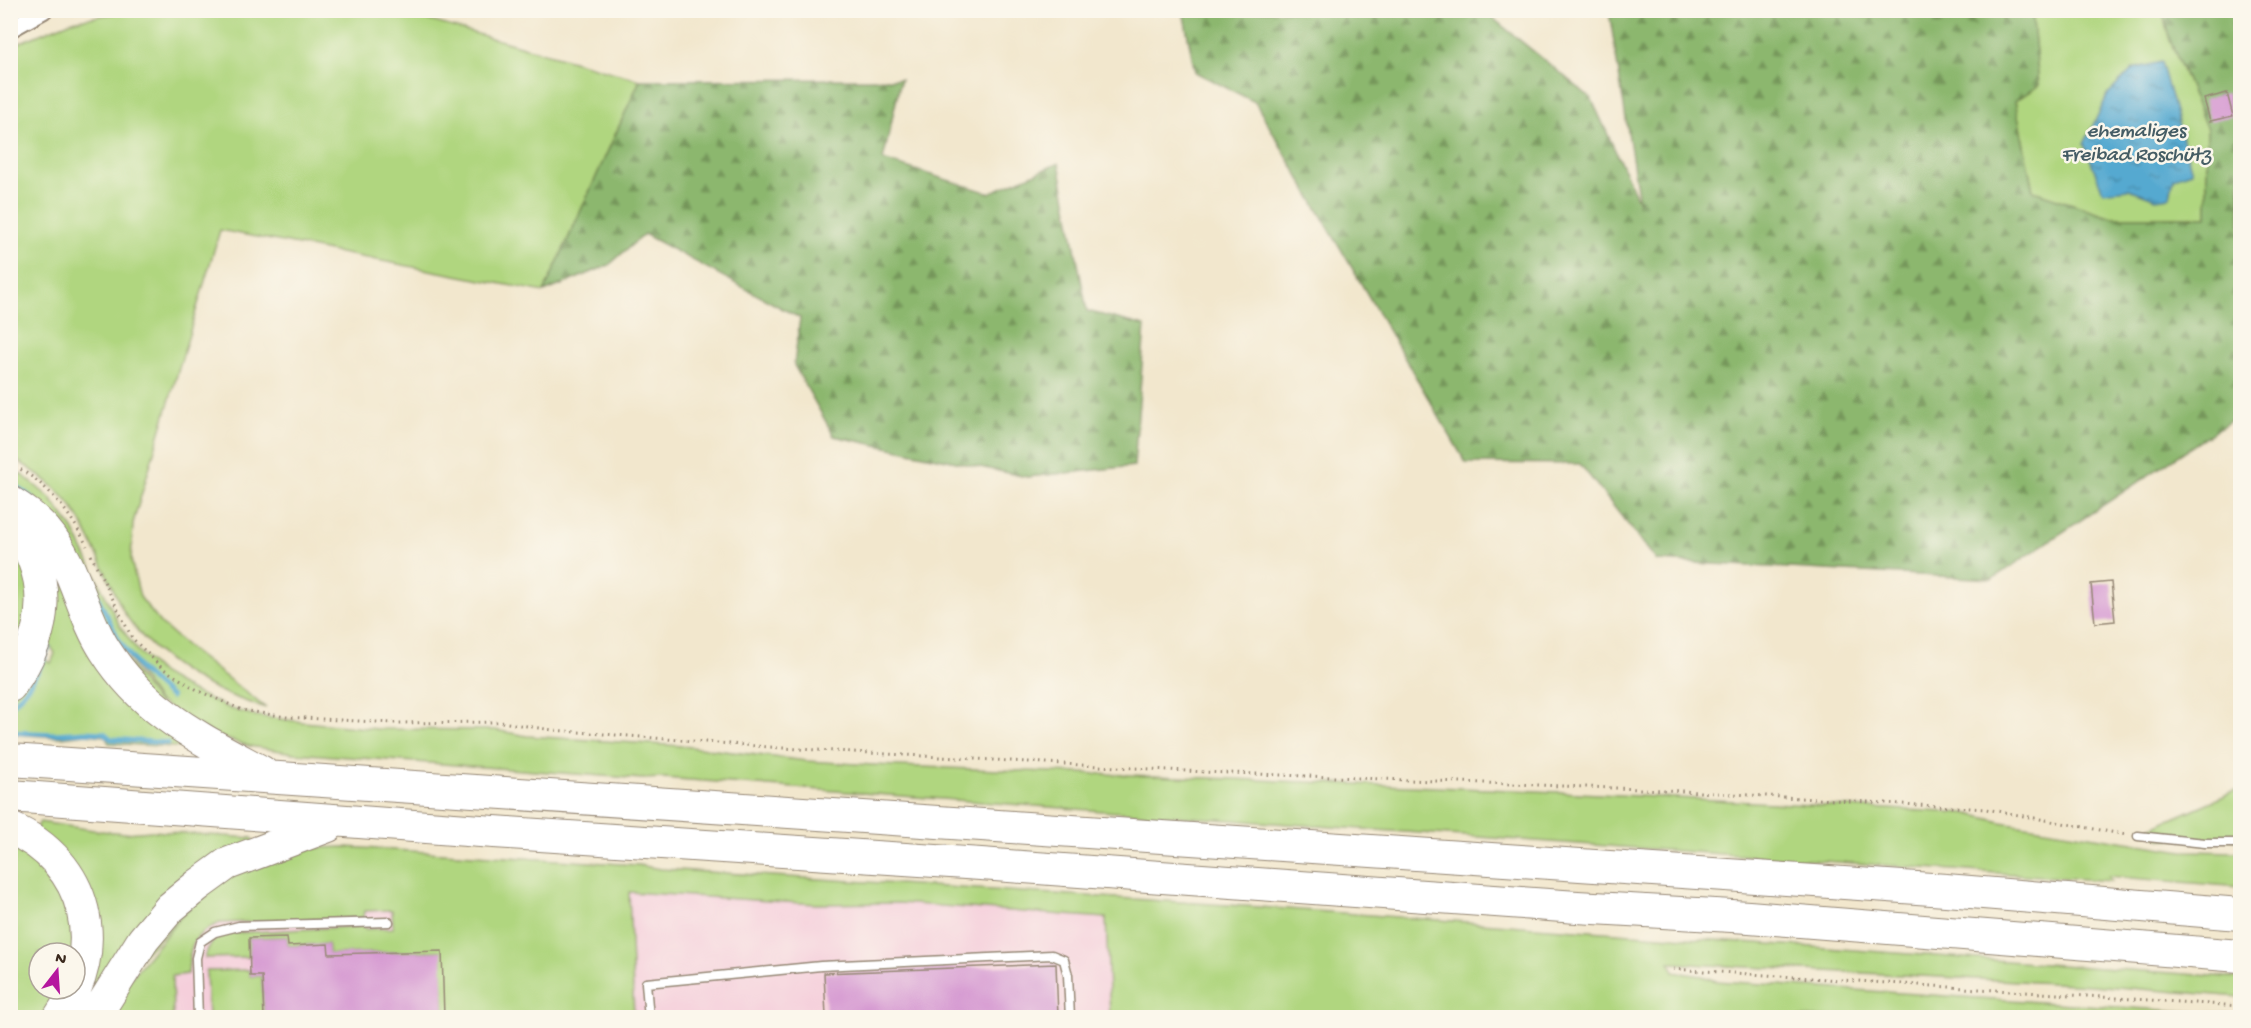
<svg xmlns="http://www.w3.org/2000/svg" width="2251" height="1028" viewBox="0 0 2251 1028" font-family="'Gochi Hand',sans-serif">
<style>
.built{fill:#f5cfdb}
.green{fill:#b0d67f;stroke:#76804e;stroke-width:1.5}
.forest{fill:url(#forest-firs);stroke:#647046;stroke-width:1.5}
.water{fill:url(#water-ripples);stroke:#486a77;stroke-width:1.5}
.lines{fill:none;stroke-linecap:round;stroke-linejoin:round}
.stream{stroke:#54a9d0;stroke-width:5}
.building{fill:#d598d1}
.service-casing{stroke:#968876;stroke-width:11}
.minor-casing{stroke:#968876;stroke-width:20}
.motorway-casing{stroke:#968876;stroke-width:34}
.path{stroke:#968876;stroke-width:3;stroke-dasharray:1.5 4.5;stroke-linecap:butt}
.service{stroke:#fff;stroke-width:8}
.minor{stroke:#fff;stroke-width:16}
.motorway{stroke:#fff;stroke-width:32}
.labels{text-anchor:middle;stroke-width:5;stroke-linejoin:round;paint-order:stroke}
.water-label{font-size:21px;font-style:italic;fill:#455d65;stroke:#fbf7ec}
</style>
<defs>
<pattern id="forest-firs" width="22" height="20" patternUnits="userSpaceOnUse" patternTransform="scale(1.5)"><rect width="22" height="20" fill="#8cb76e"/><path d="M5 1l3.5 6h-7zM16 11l3.5 6h-7z" fill="#74955a"/></pattern>
<pattern id="water-ripples" width="26" height="14" patternUnits="userSpaceOnUse" patternTransform="scale(1.5)"><rect width="26" height="14" fill="#54a9d0"/><path d="M2 4q2-2 4 0t4 0M15 11q2-2 4 0t4 0" fill="none" stroke="#478aa8"/></pattern>
</defs>
<rect width="100%" height="100%" fill="#fbf7ec"/>
<filter id="ink" filterUnits="userSpaceOnUse"><feTurbulence type="fractalNoise" baseFrequency=".0167" numOctaves="2"/><feDisplacementMap in="SourceGraphic" scale="12" xChannelSelector="R" yChannelSelector="G"/><feConvolveMatrix kernelMatrix="1 2 1 2 8 2 1 2 1" color-interpolation-filters="sRGB"/></filter>
<filter id="wash" filterUnits="userSpaceOnUse"><feTurbulence type="fractalNoise" baseFrequency=".008" numOctaves="4" result="noise"/><feDisplacementMap in="SourceGraphic" scale="24" xChannelSelector="R" yChannelSelector="G"/><feGaussianBlur stdDeviation="1.35" result="paint"/><feColorMatrix in="noise" values="0 0 0 0 0 0 0 0 0 0 0 0 0 0 0 0 0 1.4 0 .05"/><feComposite in="paint" operator="in"/></filter>
<g filter="url(#wash)">
<rect width="100%" height="100%" fill="#f2e7cd"/>
<path class="built" d="M337 875 735 897 817 903H900L1670 962 1674 972 1702 976 1707 1017 173 1018 172 976 196 921Z"/>
<path class="green" d="M128 11H396L640 80 544 292 220 230 133 523 131 560 140 597 161 624 195 653 266 708C212 692 160 665 127 617 120 607 116 595 111 584 99 559 87 528 71 506 56 486 32 469 11 457V46L72 21Z
M2032 11H2162L2170 40 2207 129V217H2112L2033 191 2015 101 2039 85Z
M11 469 24 476 50 498 73 529 120 626 137 650 162 674 190 690 231 709 257 716 303 722 378 729 495 730 527 736 682 746 807 761 873 765 1559 792 1965 813 2001 822 2183 851 2240 852V887L2108 876 2111 881 1102 811 663 778 643 779 294 753 249 746 216 736 158 701 11 489Z
M11 531 35 596 11 675Z
M33 537 192 748 109 743 105 736 86 734 61 737 11 734 10 696 38 657 51 663 55 653 46 639Z
M2240 789V839H2159L2148 829Z
M40 822 100 831 126 833 152 831 252 838 255 843 81 1017H69L93 956 35 829Z
M11 836 65 886 75 953H39V989H69L51 1017H11Z
M346 847 638 865 661 869 1259 907 2240 978V997L2092 985 1670 963 1674 972 1702 976 1716 981 2240 1015V1018L1110 1017 1106 918 899 903 817 904 629 892 634 1017H444L441 951 329 954 328 944 288 946 287 937 249 938 250 957 205 958C208 942 217 937 231 933L364 926 365 929 393 928 392 910 364 911 363 918 220 923C192 934 190 945 188 974L172 976 173 1017 104 1018 128 981 209 883 312 848Z
M250 970V976H262L264 1017H208L206 971Z"/>
<path class="forest" d="M1183 11H1484L1591 98 1639 202 1609 11H2032L2039 85 2015 101 2033 191 2112 217H2207V129L2170 40 2162 11H2240V408L2239 415 1992 579 1657 561 1580 464 1466 463 1255 102 1195 72Z
M901 79 883 160 989 193 1059 163 1087 311 1145 326 1134 466 1027 477 834 436 794 365 800 318 644 234 609 265 544 292 640 80Z"/>
<path class="water" d="M2161 62 2192 172 2174 178 2170 197 2156 199 2129 189 2103 192 2084 144 2108 94 2133 69Z"/>
<g class="lines">
<path class="stream" d="M10 482 33 499
M94 590 120 642 141 671 171 697
M10 707C28 690 40 671 48 648
M10 732 55 734 85 732 104 733 111 739 168 743"/>
</g>
<g id="blocks">
<path class="building" d="M2227 93 2233 116 2210 121 2204 99Z
M2111 582 2115 621 2095 623 2091 584Z
M287 937 288 946 328 944 329 954 442 951 444 1017H264L262 976H250L249 938Z
M1056 964 1058 1017H826L824 973Z"/>
</g>
</g>
<g filter="url(#ink)">
<use href="#blocks" fill-opacity="0" stroke="#968876" stroke-width="1.5"/>
<g class="lines">
<g class="service-casing">
<path id="service" d="M2138 836 2205 843H2240
M198 1018 196 958 200 942 215 932 239 926 389 922
M649 1018 646 983 821 966 1052 955 1064 960 1068 975 1070 1018"/>
</g>
<g class="minor-casing">
<path id="minor" d="M10 29 44 10"/>
</g>
<g class="motorway-casing">
<path id="motorway" d="M10 502C23 510 36 519 46 531 75 564 81 613 105 650 145 713 198 737 262 772
M10 520C54 575 50 631 10 686
M10 760 1580 865 1946 890 2240 914
M10 796 494 832 981 864 1577 907 1749 917 2240 956
M10 828C89 862 108 949 59 1018
M94 1018 143 940 170 908 198 885 227 864 328 826"/>
</g>
<path class="path" d="M10 464C45 480 70 512 87 546
M91 555 132 638 162 668 199 691 242 710 286 717 393 723 501 722 552 730 782 748 1204 772 1665 790 1986 809 2127 835
M1673 969 2240 1006"/>
<use href="#service" class="service"/>
<use href="#minor" class="minor"/>
<use href="#motorway" class="motorway"/>
</g>
</g>
<g class="labels">
<g class="water-label">
<text x="2136" y="136">ehemaliges<tspan x="2136" dy="24">Freibad Roschütz</tspan></text>
</g>
</g>
<rect width="2251" height="1028" fill="none" stroke="#fbf7ec" stroke-width="36"/>
<g transform="translate(57 971) rotate(17)"><circle r="28" fill="#fbf7ec" stroke="#aea59a" stroke-width="1.5"/>
<path d="M0-4.5L10 22L0 15L-10 22Z" fill="#b5179e"/>
<text y="-9" font-size="16" font-weight="bold" text-anchor="middle" fill="#3b2a1e">N</text>
</g>
</svg>
